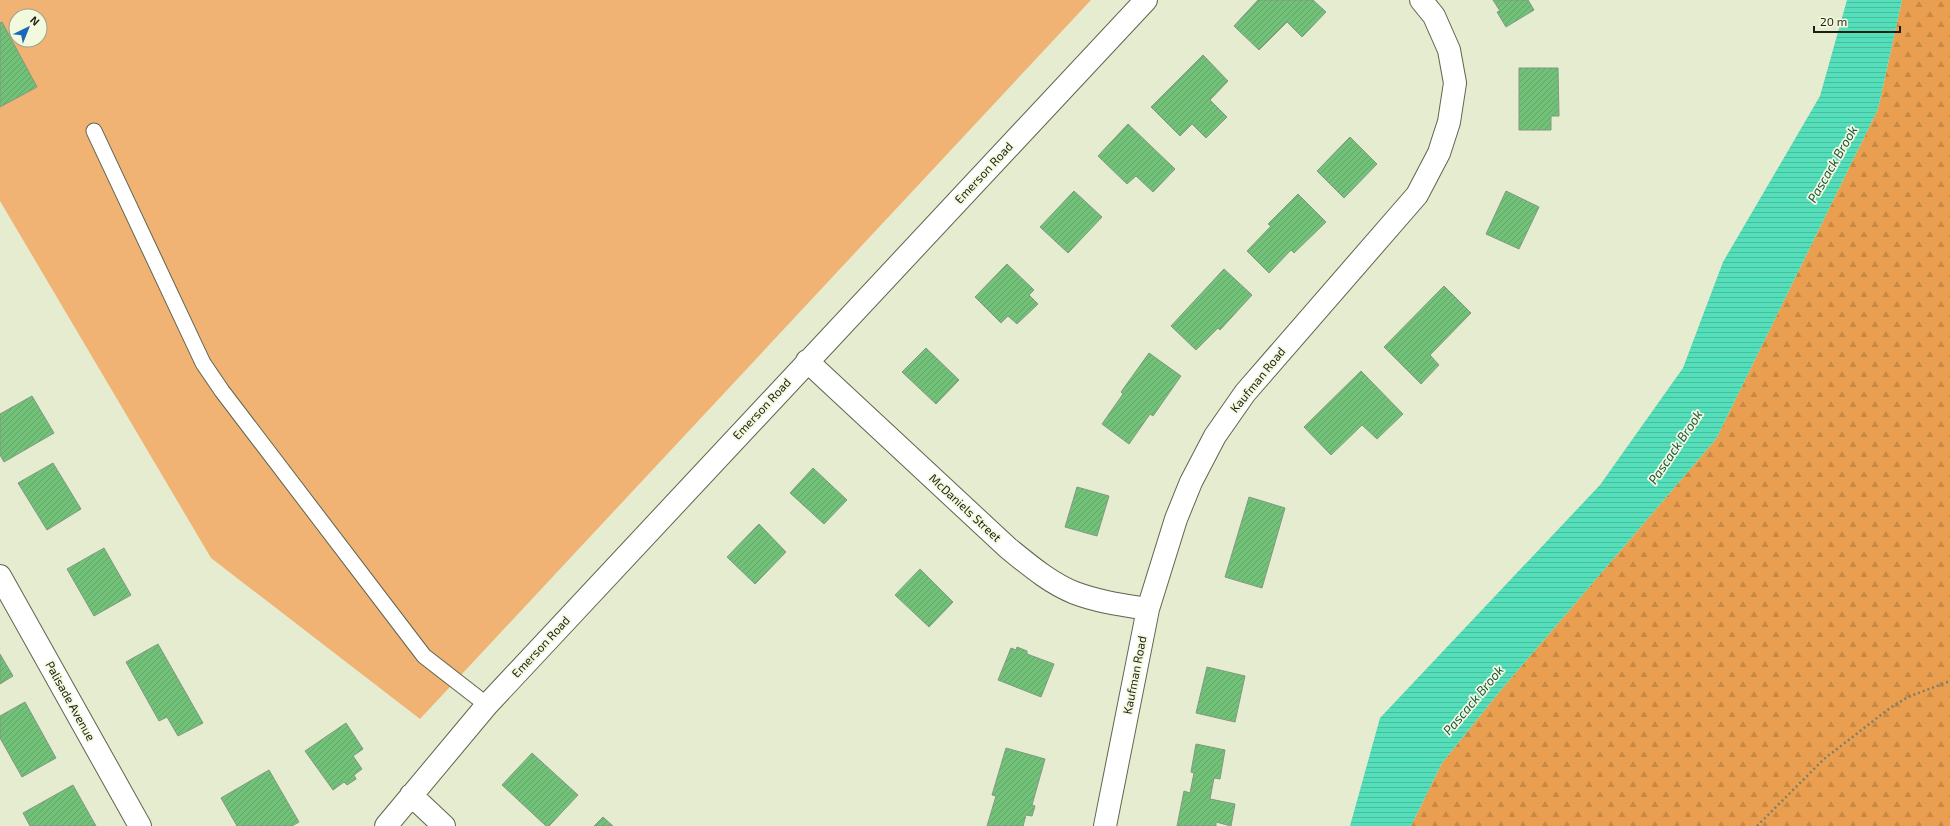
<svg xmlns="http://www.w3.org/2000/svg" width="1950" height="826" viewBox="0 0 1950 826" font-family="'Exo 2',sans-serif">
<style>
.green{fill:#f0b374;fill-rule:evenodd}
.forest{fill:url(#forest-firs)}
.water{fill:url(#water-rules)}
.building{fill:url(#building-hatch);stroke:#839884}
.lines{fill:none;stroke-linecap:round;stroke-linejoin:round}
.service-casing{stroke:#5f654d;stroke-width:17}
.minor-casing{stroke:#5f654d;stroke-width:24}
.path{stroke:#7a7e6c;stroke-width:2.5;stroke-dasharray:2 3;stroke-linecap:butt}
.service{stroke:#fff;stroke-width:15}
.minor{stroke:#fff;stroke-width:22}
.labels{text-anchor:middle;stroke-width:3.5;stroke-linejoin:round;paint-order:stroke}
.street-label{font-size:12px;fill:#1d1f15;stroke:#f2f9dd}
.water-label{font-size:13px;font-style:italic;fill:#1b5345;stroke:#f2f9dd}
</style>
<defs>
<pattern id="forest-firs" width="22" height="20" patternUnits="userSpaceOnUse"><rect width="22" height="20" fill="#e99f4f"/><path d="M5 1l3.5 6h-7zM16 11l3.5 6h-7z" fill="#c78844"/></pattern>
<pattern id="water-rules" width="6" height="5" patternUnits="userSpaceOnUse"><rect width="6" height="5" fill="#54deba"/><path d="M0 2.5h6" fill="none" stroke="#49be9f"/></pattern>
<pattern id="building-hatch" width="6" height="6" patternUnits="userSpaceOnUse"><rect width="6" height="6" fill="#72c178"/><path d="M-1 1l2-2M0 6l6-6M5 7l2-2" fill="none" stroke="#62a567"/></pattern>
</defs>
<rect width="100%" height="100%" fill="#e5ecd0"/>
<path class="green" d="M0 0H1091L420 719 211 558 0 201ZM16 16H40V40H16Z"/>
<path class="forest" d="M1902 0H1950V826H1411L1442 763 1501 690 1716 439 1878 109Z"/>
<path class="water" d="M1847 0H1902L1878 109 1716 439 1501 690 1442 763 1411 826H1350L1380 718 1600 485 1683 368 1723 262 1820 96Z"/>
<path class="building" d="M1258 0H1313L1326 12 1302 37 1287 22 1259 50 1234 26Z
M1493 0H1528L1534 10 1506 27 1497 12 1500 11Z
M2 22 37 87 0 107V23Z
M1203 55 1228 81 1210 100 1227 117 1206 138 1192 124 1180 136 1151 107Z
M1519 68H1558L1559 116H1551V130H1519Z
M1128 124 1175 169 1153 192 1136 176 1127 184 1098 156Z
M1350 137 1377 164 1344 198 1317 171Z
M1074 191 1102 217 1068 253 1040 227Z
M1506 191 1539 207 1519 249 1486 234Z
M1298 194 1326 222 1294 253 1291 250 1269 273 1247 251 1271 226 1268 224Z
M1007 264 1034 290 1029 295 1038 304 1017 324 1008 316 1001 323 975 297Z
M1224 269 1252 295 1220 330 1218 328 1196 350 1171 326Z
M1444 286 1471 313 1430 355 1439 365 1421 384 1384 347Z
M926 348 959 380 936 404 902 372Z
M1149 353 1181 376 1153 416 1150 414 1129 444 1102 424 1123 394 1121 392Z
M1361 371 1403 414 1377 439 1362 425 1331 455 1304 427Z
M32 396 54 433 4 462 0 455V414Z
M53 463 81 509 47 530 18 483Z
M813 468 847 500 824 524 790 493Z
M1077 487 1109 496 1097 536 1065 527Z
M1249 497 1285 508 1262 588 1225 577Z
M759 524 786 552 755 584 727 557Z
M104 548 131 595 94 616 67 569Z
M920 569 953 602 929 627 895 595Z
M158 644 203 723 178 736 167 717 159 721 126 662Z
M1017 647 1027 651V654L1054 664 1041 697 998 680 1011 648 1016 650Z
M0 654 13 676 0 684Z
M1207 667 1245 676 1235 722 1196 713Z
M25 702 56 758 22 777 0 738V716Z
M346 723 363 749 353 756 362 769 354 775 356 779 347 785 344 782 333 790 305 751Z
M1196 744 1225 750 1220 779 1214 778 1210 799 1235 804 1231 826 1216 822V826H1177L1184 791 1190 793 1194 773 1191 772Z
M1006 748 1045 759 1032 805 1035 806 1032 816 1026 815 1023 826H987L996 796 992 795Z
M532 753 578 795 549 826H546L502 785Z
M269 770 299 822 292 826H237L221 798Z
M73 785 96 826H30L23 813Z
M603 817 613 826H594Z"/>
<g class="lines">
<g class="service-casing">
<path id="service" d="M94 131 203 363 222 391 424 656 487 705"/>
</g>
<g class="minor-casing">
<path id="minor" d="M807 361 1008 548C1029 565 1050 583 1075 593 1099 602 1123 605 1148 609
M0 576 140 826
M411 795 444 826
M386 826 487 705 1146 0
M1105 826 1148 609 1176 519 1191 482 1215 436 1245 393 1417 195 1439 153 1449 122 1455 83 1449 50 1434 16 1421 0"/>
</g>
<path class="path" d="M1757 826 1824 759 1890 708 1908 697 1950 681"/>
<use href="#service" class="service"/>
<use href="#minor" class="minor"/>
</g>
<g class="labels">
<g class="street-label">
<text transform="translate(984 173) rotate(-47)" y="4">Emerson Road</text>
<text transform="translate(1258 380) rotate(-51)" y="4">Kaufman Road</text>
<text transform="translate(762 409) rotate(-47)" y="4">Emerson Road</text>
<text transform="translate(965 508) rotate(43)" y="4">McDaniels Street</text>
<text transform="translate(541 647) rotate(-47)" y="4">Emerson Road</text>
<text transform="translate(1135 675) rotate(-79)" y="4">Kaufman Road</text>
<text transform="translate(70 701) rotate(61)" y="4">Palisade Avenue</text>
</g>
<g class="water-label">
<text transform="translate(1832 164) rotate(-60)" y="5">Pascack Brook</text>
<text transform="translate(1675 447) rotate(-56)" y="5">Pascack Brook</text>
<text transform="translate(1473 700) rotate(-50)" y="5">Pascack Brook</text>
</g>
</g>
<g transform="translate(28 28) rotate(43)"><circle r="19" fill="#f2f9dd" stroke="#9da28d"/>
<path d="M0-3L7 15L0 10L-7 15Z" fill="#186ab8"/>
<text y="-6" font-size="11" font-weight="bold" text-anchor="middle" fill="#1d1f15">N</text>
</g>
<path d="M1814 26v6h86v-6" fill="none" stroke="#1d1f15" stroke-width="2"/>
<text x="1820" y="26" font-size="12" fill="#1d1f15" stroke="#f2f9dd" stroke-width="3" paint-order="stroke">20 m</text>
</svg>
